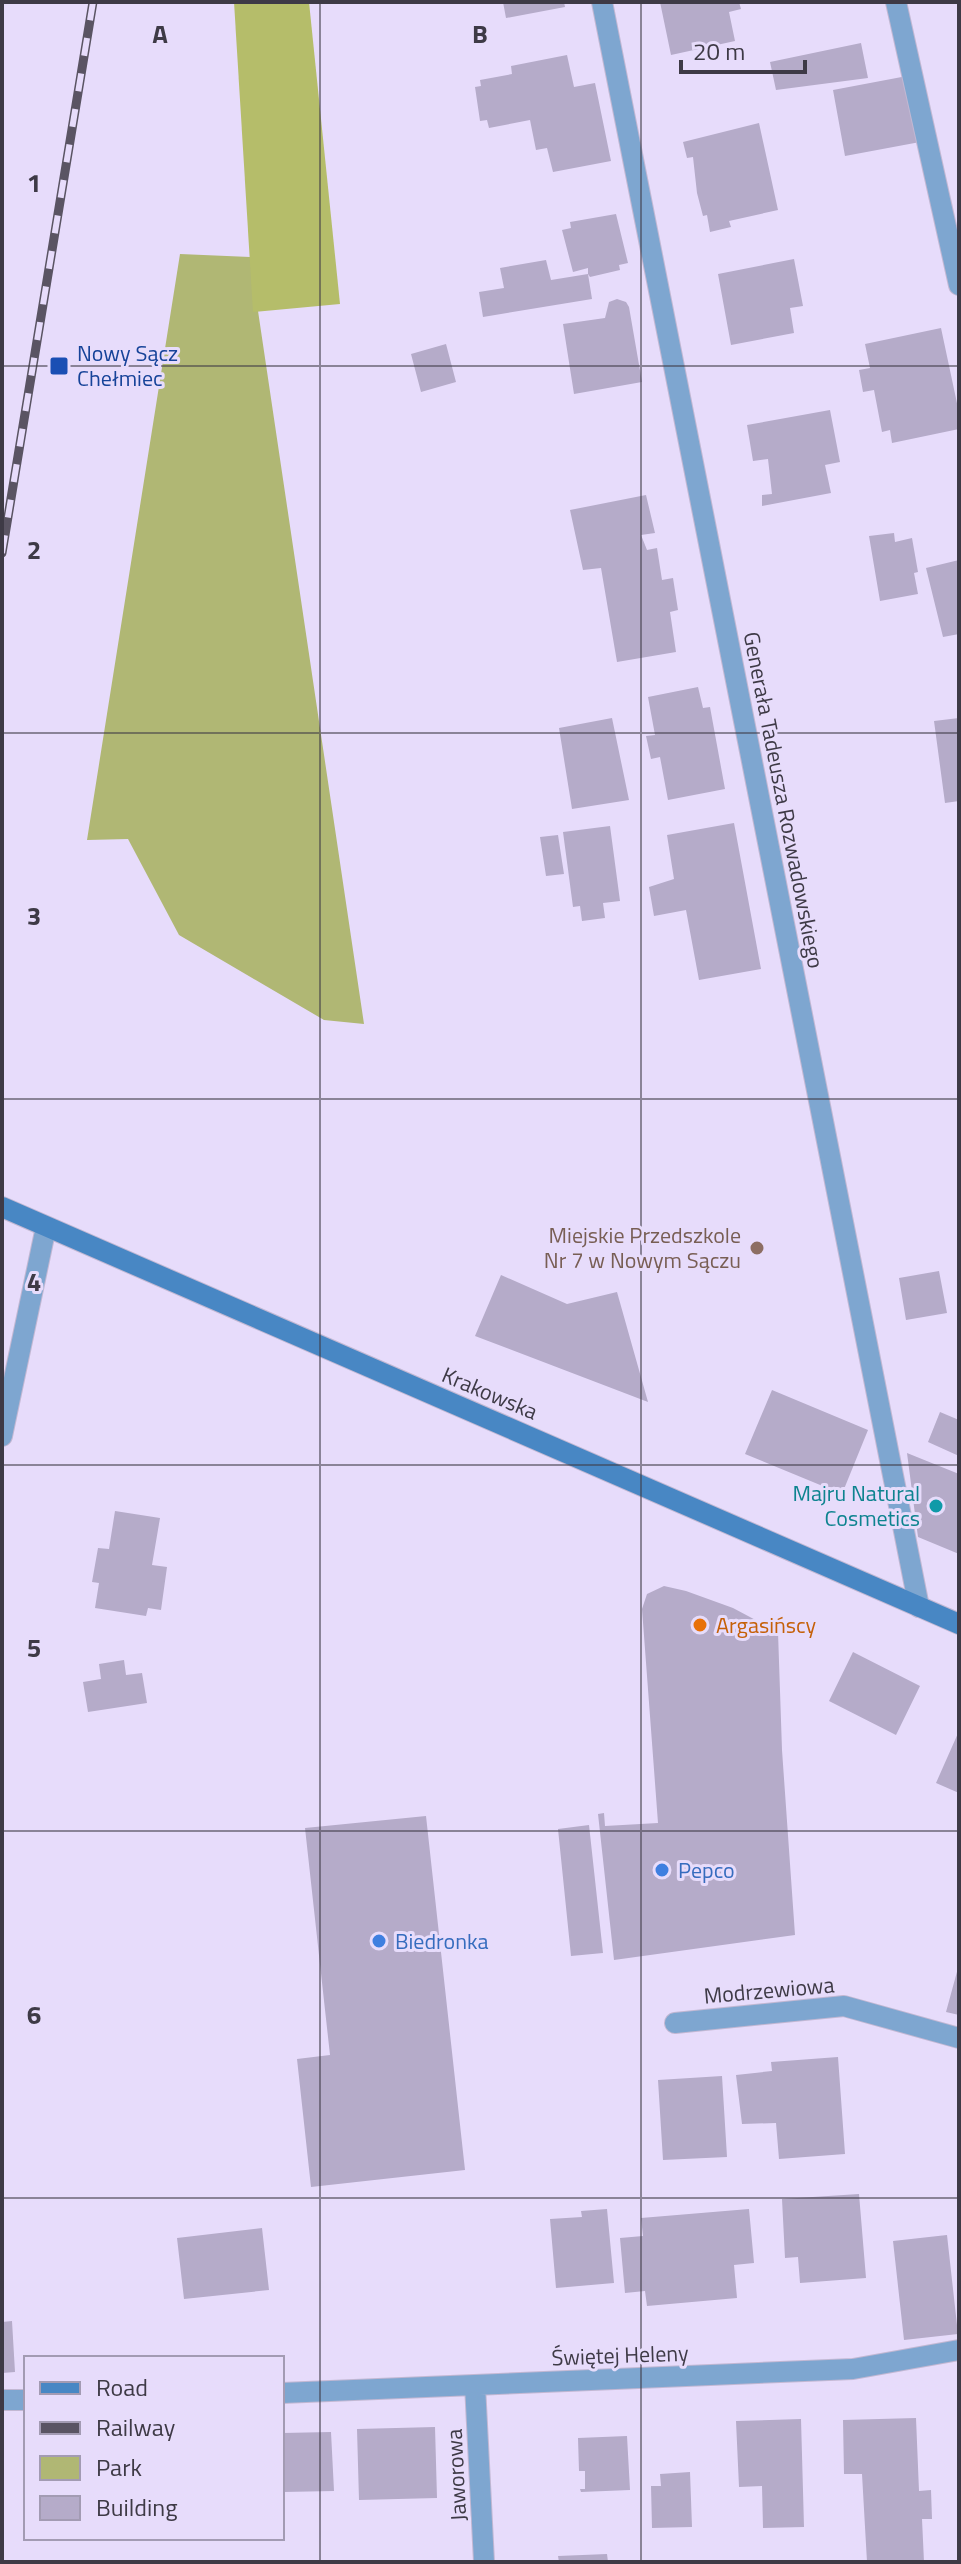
<svg xmlns="http://www.w3.org/2000/svg" width="961" height="2564" viewBox="0 0 961 2564" font-family="'Titillium Web',sans-serif">
<style>
.green{fill:#b0b774}
.forest{fill:#b5bd6a}
.building{fill:#b5abc9}
.lines{fill:none;stroke-linecap:round;stroke-linejoin:round}
.street-casing{stroke:#c2b8d3;stroke-width:22}
.secondary-casing{stroke:#c2b8d3;stroke-width:22}
.street{stroke:#7ea6d0;stroke-width:20}
.secondary{stroke:#4887c4;stroke-width:20}
.rail-casing{stroke:#5a5463;stroke-width:9}
.rail{stroke:#e7dcfb;stroke-width:6;stroke-dasharray:18;stroke-linecap:butt}
.grid{fill:none;stroke:#3e3a46;stroke-width:2;stroke-opacity:0.55}
.transit-dot{fill:#1a4fb4;stroke:#e7dcfb;stroke-width:3}
.education-dot{fill:#8d6e63;stroke:#e7dcfb;stroke-width:3}
.culture-dot{fill:#0f9aa8;stroke:#e7dcfb;stroke-width:3}
.food-dot{fill:#e8710a;stroke:#e7dcfb;stroke-width:3}
.shop-dot{fill:#3f7fe0;stroke:#e7dcfb;stroke-width:3}
.labels{text-anchor:middle;stroke-width:6;stroke-linejoin:round;paint-order:stroke}
.transit-label{font-size:22px;fill:#164399;stroke:#e7dcfb;text-anchor:start}
.street-label{font-size:22px;fill:#3e3a46;stroke:#e7dcfb}
.education-label{font-size:22px;fill:#785e54;stroke:#e7dcfb;text-anchor:end}
.culture-label{font-size:22px;fill:#0d838f;stroke:#e7dcfb;text-anchor:end}
.food-label{font-size:22px;fill:#c56008;stroke:#e7dcfb;text-anchor:start}
.shop-label{font-size:22px;fill:#366cbe;stroke:#e7dcfb;text-anchor:start}
.grid-label{font-size:26px;text-anchor:middle;font-weight:bold;fill:#3e3a46;stroke:#e7dcfb;stroke-width:6;stroke-linejoin:round;paint-order:stroke}
</style>
<rect width="100%" height="100%" fill="#e7dcfb"/>
<path class="green" d="M180 254 250 257 364 1024 324 1020 179 935 128 839 87 840Z"/>
<path class="forest" d="M234 2H309L340 304 253 312Z"/>
<path class="building" d="M503 2H564L565 7 506 18Z
M660 2H739L741 9 729 12 735 41 671 55Z
M861 43 868 78 776 90 770 62Z
M567 55 574 87 595 83 611 161 553 172 547 148 536 150 530 120 489 128 487 120 480 121 475 87 481 86 480 80 512 74 511 66Z
M907 76 920 142 845 156 833 90Z
M759 123 778 210 729 221 731 227 710 232 707 215 703 216 697 193 693 157 687 158 683 142Z
M616 214 628 263 619 265 620 270 590 277 588 274 592 299 483 317 479 292 504 288 500 268 546 260 551 280 588 274V268L573 272 562 230 571 228 570 222Z
M794 259 803 306 790 308 794 333 731 345 718 274Z
M617 299 626 302 629 307 642 382 574 394 563 324 605 318 609 302Z
M941 328 958 408 959 429 892 443 890 430 882 432 874 390 863 392 859 370 870 368 865 344Z
M446 344 456 382 421 392 411 354Z
M830 410 840 462 825 465 831 493 762 506V495L772 494 768 459 753 461 747 425Z
M646 495 655 533 641 535 647 550 657 548 662 580 673 578 678 610 670 612 676 652 617 662 601 568 583 570 570 510Z
M894 533 895 542 912 538 918 572 914 573 918 594 880 601 869 536Z
M959 560V634L943 637 926 568Z
M698 687 703 708 710 707 725 789 668 800 660 757 651 759 646 736 655 735 648 697Z
M612 718 629 800 572 809 559 728Z
M959 718V801L945 803 934 721Z
M734 823 761 969 699 980 686 910 654 916 649 887 674 879 667 835Z
M610 826 620 901 603 903 605 918 582 921 580 906 573 907 563 832Z
M558 835 564 874 546 876 540 837Z
M939 1271 947 1313 906 1320 899 1278Z
M501 1275 567 1304 617 1292 648 1402 475 1336Z
M772 1390 868 1430 842 1494 745 1454Z
M940 1412 959 1420V1456L928 1442Z
M907 1453 959 1474V1554L918 1537Z
M115 1511 160 1518 152 1565 167 1567 161 1610 148 1608 146 1616 95 1608 99 1583 92 1582 98 1548 109 1549Z
M664 1586 686 1591 733 1608 778 1632 782 1750 795 1935 614 1960 598 1814 604 1813 605 1826 658 1823 642 1609 647 1594Z
M853 1652 920 1686 896 1735 829 1701Z
M124 1660 126 1675 142 1673 147 1703 88 1712 83 1682 101 1679 99 1664Z
M959 1731V1793L936 1783Z
M426 1816 465 2170 311 2187 297 2059 330 2055 305 1828Z
M589 1825 603 1953 571 1956 558 1829Z
M958 1968H959V2015L946 2012Z
M838 2057 845 2154 779 2159 776 2123 742 2124 736 2075 772 2071 771 2062Z
M722 2076 727 2157 663 2160 658 2080Z
M859 2194 866 2278 800 2283 798 2257 785 2258 782 2199Z
M607 2209 614 2283 556 2288 550 2219 582 2217 581 2211Z
M749 2209 754 2263 734 2265 737 2298 647 2306 645 2291 625 2293 620 2238 643 2236 641 2218Z
M262 2228 269 2290 184 2299 177 2238Z
M947 2235 958 2334 904 2340 893 2241Z
M12 2321 15 2372 2 2373V2322Z
M916 2418 919 2491 931 2490 932 2519H922L924 2562H867L862 2474H844L843 2420Z
M801 2419 804 2527 763 2528 762 2486 739 2487 736 2421Z
M435 2427 437 2498 359 2500 357 2429Z
M331 2432 334 2491 283 2492 282 2433Z
M627 2436 630 2490 581 2492 580 2489H585V2471H579L578 2438Z
M690 2472 692 2527 652 2528 651 2486H661L660 2474Z
M607 2554 608 2562H559L558 2556Z"/>
<g class="lines">
<g class="street-casing">
<path id="street" d="M602 2 919 1607
M896 2 959 285
M2 1436 46 1227
M675 2023 844 2006 959 2038
M475 2385 484 2562
M282 2393 853 2369 959 2350
M2 2400H26"/>
</g>
<g class="secondary-casing">
<path id="secondary" d="M2 1207 959 1624"/>
</g>
<use href="#street" class="street"/>
<use href="#secondary" class="secondary"/>
<g class="rail-casing">
<path id="rail" d="M2 553 93 2"/>
</g>
<use href="#rail" class="rail"/>
</g>
<path class="grid" d="M320 2V2562M641 2V2562M2 366H959M2 733H959M2 1099H959M2 1465H959M2 1831H959M2 2198H959"/>
<rect class="transit-dot" x="49" y="356" width="20" height="20" rx="4"/>
<circle class="education-dot" cx="757" cy="1248" r="8"/>
<circle class="culture-dot" cx="936" cy="1506" r="8"/>
<circle class="food-dot" cx="700" cy="1625" r="8"/>
<g class="shop-dot">
<circle cx="662" cy="1870" r="8"/>
<circle cx="379" cy="1941" r="8"/>
</g>
<g class="labels">
<g class="transit-label">
<text x="77" y="361">Nowy Sącz<tspan x="77" dy="25">Chełmiec</tspan></text>
</g>
<g class="street-label">
<text transform="translate(784 800) rotate(79)" y="8">Generała Tadeusza Rozwadowskiego</text>
<text transform="translate(490 1393) rotate(23)" y="8">Krakowska</text>
<text transform="translate(769 1990) rotate(-5)" y="8">Modrzewiowa</text>
<text transform="translate(620 2355) rotate(-2)" y="8">Świętej Heleny</text>
<text transform="translate(456 2475) rotate(-93)" y="8">Jaworowa</text>
</g>
<g class="education-label">
<text x="741" y="1243">Miejskie Przedszkole<tspan x="741" dy="25">Nr 7 w Nowym Sączu</tspan></text>
</g>
<g class="culture-label">
<text x="920" y="1501">Majru Natural<tspan x="920" dy="25">Cosmetics</tspan></text>
</g>
<g class="food-label">
<text x="716" y="1633">Argasińscy</text>
</g>
<g class="shop-label">
<text x="678" y="1878">Pepco</text>
<text x="395" y="1949">Biedronka</text>
</g>
</g>
<g class="grid-label">
<text x="160" y="43">A</text>
<text x="480" y="43">B</text>
<text x="34" y="192">1</text>
<text x="34" y="559">2</text>
<text x="34" y="925">3</text>
<text x="34" y="1291">4</text>
<text x="34" y="1657">5</text>
<text x="34" y="2024">6</text>
</g>
<rect width="961" height="2564" fill="none" stroke="#3e3a46" stroke-width="8"/>
<rect x="24" y="2356" width="260" height="184" fill="#e7dcfb" stroke="#a39bb3" stroke-width="2"/>
<rect x="40" y="2382" width="40" height="12" fill="#4887c4" stroke="#a39bb3" stroke-width="2"/>
<text x="96" y="2396" font-size="24" fill="#3e3a46">Road</text>
<rect x="40" y="2422" width="40" height="12" fill="#5a5463" stroke="#a39bb3" stroke-width="2"/>
<text x="96" y="2436" font-size="24" fill="#3e3a46">Railway</text>
<rect x="40" y="2456" width="40" height="24" fill="#b0b774" stroke="#a39bb3" stroke-width="2"/>
<text x="96" y="2476" font-size="24" fill="#3e3a46">Park</text>
<rect x="40" y="2496" width="40" height="24" fill="#b5abc9" stroke="#a39bb3" stroke-width="2"/>
<text x="96" y="2516" font-size="24" fill="#3e3a46">Building</text>
<path d="M681 60v12h124v-12" fill="none" stroke="#3e3a46" stroke-width="4"/>
<text x="693" y="60" font-size="24" fill="#3e3a46" stroke="#e7dcfb" stroke-width="6" paint-order="stroke">20 m</text>
</svg>
